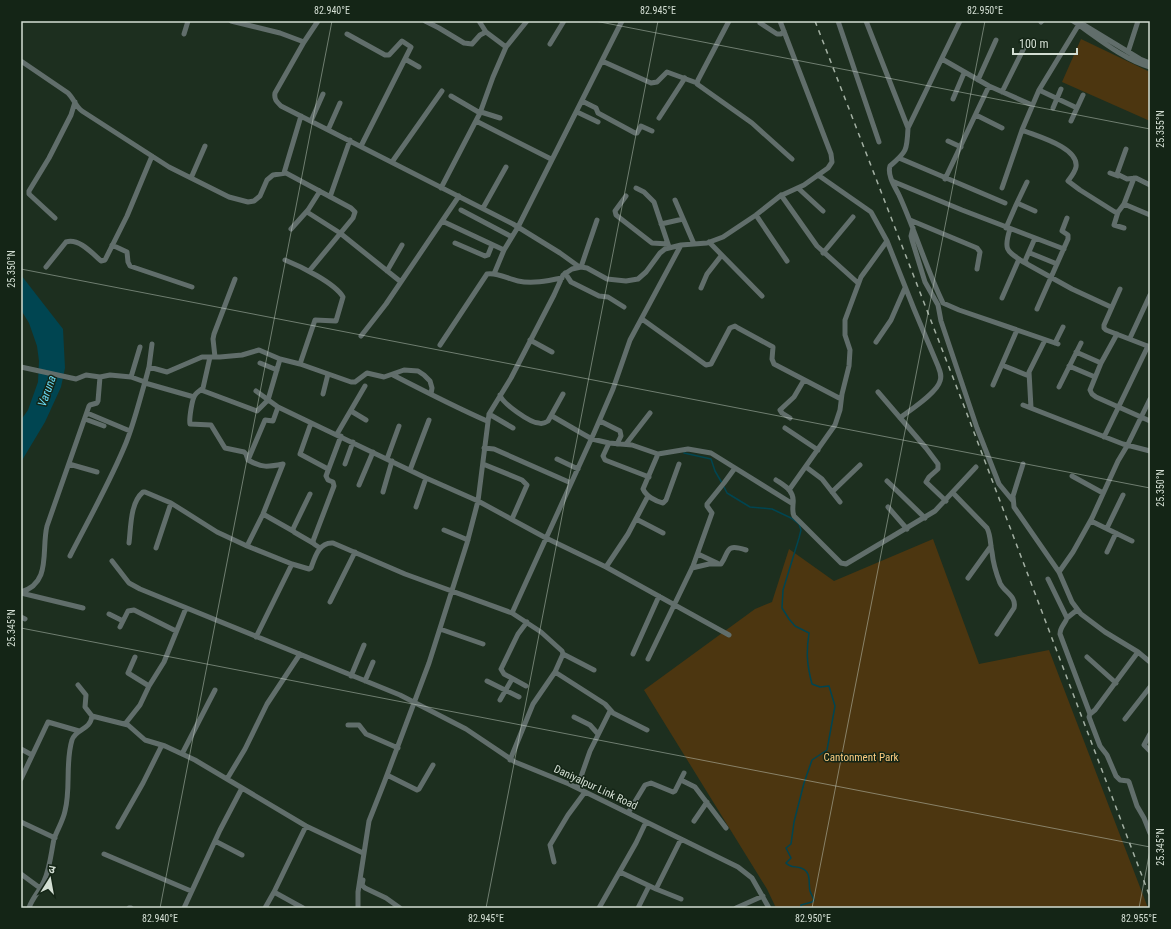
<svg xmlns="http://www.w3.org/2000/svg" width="1171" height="929" viewBox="0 0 1171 929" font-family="'Roboto Condensed','Noto Sans Devanagari',sans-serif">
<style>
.green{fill:#4c3610}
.water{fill:#004551}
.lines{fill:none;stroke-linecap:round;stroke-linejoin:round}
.stream{stroke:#004551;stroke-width:1.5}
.minor{stroke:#616e6b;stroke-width:5}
.rail{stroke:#a3b0a3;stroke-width:1.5;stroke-dasharray:5 5;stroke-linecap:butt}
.ticks{fill:none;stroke:#d3ded3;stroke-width:1;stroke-opacity:0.45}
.labels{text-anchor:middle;stroke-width:3;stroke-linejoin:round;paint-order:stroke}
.park-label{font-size:11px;fill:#fecd81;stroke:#142516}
.street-label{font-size:11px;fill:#d3ded3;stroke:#142516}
.water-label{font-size:12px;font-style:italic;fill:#68daf4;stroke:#142516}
.neatline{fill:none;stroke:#d3ded3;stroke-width:1.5}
.ticks-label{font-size:10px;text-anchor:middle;fill:#d3ded3}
</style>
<rect width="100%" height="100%" fill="#1d2f1f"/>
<path class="green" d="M1081 39 1150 72V121L1062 82Z
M933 539 979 664 1049 650 1148 908H776L767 889 644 690 755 609 772 602 789 549 834 581Z"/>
<path class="water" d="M21 275 63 329 65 368 61 387 45 422 21 462V420L28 410 38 382 39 361 37 346 29 323 21 310Z"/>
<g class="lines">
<path class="stream" d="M684 453 711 459 715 471 722 483
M724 487 727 493 750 507 772 509 791 518 799 524 801 530 799 538 783 590 782 608 789 619 795 626 809 633C806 653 807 665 812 684L820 687 829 686 835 706 827 750 812 760 804 783 794 822 791 844 786 848 791 858 786 863C790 868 796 866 801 868 812 872 808 882 810 891 811 894 813 897 814 900L812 902 801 905V908"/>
<path class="minor" d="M231 21 280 33 304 42
M318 21 304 42 275 93C274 99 276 101 281 106L513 224 560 253 578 266
M425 21 439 28 464 43 472 44 480 35 486 32
M479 21 486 32 506 47
M729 21 698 80 697 84 752 123 792 159
M838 21 879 142
M866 21 908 128C907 150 907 152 890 166 887 175 895 187 899 195 915 230 926 268 943 303L959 310 1058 344
M1073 21C1095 36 1124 60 1150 67
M1041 22 1042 21
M760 23 777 34H781L784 31
M1084 25 1140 59 1150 63
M184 34 188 21
M347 34 385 55H389L402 41 411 47 361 146
M550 44 564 21
M1128 52 1138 21
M405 59 419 67
M942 59 989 86 1032 105
M21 61 68 93C74 99 76 107 82 111L169 167 229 197 248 202 254 201 260 196 267 180 273 175 286 173 351 208 355 212 353 218 310 270
M602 61 651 83 657 82 667 72 697 83
M978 80 996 40
M1039 90 1077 108
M1002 92 1025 46
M451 96 480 113
M953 99 964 73
M582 101 596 108 598 113 635 133H637L641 126 652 131
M1053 108 1061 89
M481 112 500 118
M577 112 598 122
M976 115 1002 128
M659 118 685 78
M311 121 323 94
M476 121 551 159
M1071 121 1083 95
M908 128 960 21
M328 130 340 103
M1022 130C1036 136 1079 147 1076 167 1075 172 1071 177 1068 181L1080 190 1115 212H1118L1124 204 1150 215
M948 141 961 147
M1126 149 1117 174 1127 179 1136 178 1150 185
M899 158 1005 203
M392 162 442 91
M284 173 301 116
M1110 173 1118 176
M818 175 871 212 887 241 914 309 938 366C940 371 942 376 940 381 937 393 910 410 900 418
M191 178 205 146
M945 179 989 86
M892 181 962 210 1064 249
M441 188 480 113 493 77 506 47 527 21
M636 188 644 192 654 202 669 247
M798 188 823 211
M1002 188 1022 130 1039 90 1081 21
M781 195 817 246 858 283
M626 196 615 211 616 215 652 243 668 244
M330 197 350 140
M675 200 694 244
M1017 203 1035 211
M1124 204 1134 178
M483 208 506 167
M461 210 512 237
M307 212 340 233 401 282
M1118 212 1114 225 1124 228
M756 215 787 261
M55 218 29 194V191L49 158 71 115 75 102
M910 220 977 248 980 252 977 269
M442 221 504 250
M661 224 683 219
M913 228 911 236 912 240 925 282 938 305 941 321 977 428 999 484 1013 501
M1006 228 1016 205 1027 182
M291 229 308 210 320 191
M1010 229C1003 251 1007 251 1025 263
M1035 238 1025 261 1027 264 1072 289 1111 307
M709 242 762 296
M455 243 485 256 488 255 492 245
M112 245 127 252 128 262 130 266 192 287
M823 253 853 217
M1030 253 1057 264
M285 260C300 266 335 283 343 297L336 321 315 320 300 364
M46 267 66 242C79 238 92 253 101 261L105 260 127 216 152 156
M581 267 597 220
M387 271 402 245
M565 273 571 282 599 296 608 297 624 307
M494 274 504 250 518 227 622 21
M701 288 707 274 721 256
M1120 289 1104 325V328L1106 330 1150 347
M1002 298 1019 259
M1037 309 1068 239V235L1062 231 1067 218
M642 319 706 365 711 364 730 328 735 326 738 328 773 347 772 359 774 364 841 399
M1117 334 1101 363 1090 390 1092 394 1096 397 1150 421
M361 336 386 304 459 196
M1130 338 1150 295
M530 340 552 352
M876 342 891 320 905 288
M1055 343 1063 327
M440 345 487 274C497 272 508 279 518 281 532 284 547 281 562 278
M1076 352 1101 363
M210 357 203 388C201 390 197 392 195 395 192 399 189 419 190 424L211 425 225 448 244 452 246 454 248 460C262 468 268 467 283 464
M215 357 213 339 214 334 235 279
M280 359 300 364 351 382H355L367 373 384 377 404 370 418 371 424 375 430 381 432 388 431 394
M260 363 277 370
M1002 365 1029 376
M1069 366 1095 377
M21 367 76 379 86 375 100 377 110 375 131 377 145 382 149 367 167 372 202 357H220L242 355 259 350 280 359 268 400 257 411 201 390
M149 367 152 344
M393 375C424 391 455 407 487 421
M131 377 140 347
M145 383 194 397
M993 385 1017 330
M1059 387 1081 343
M256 391 278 407 426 478 478 501 546 538 606 567 729 635
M878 392 926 448 938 464V469L929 477 926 482 946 501
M323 394 328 374
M500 395C502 403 530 423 539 423 542 424 545 423 548 421L563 394
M1023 405 1123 444 1150 451
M1031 408 1029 372 1045 340
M351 411 366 420
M87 413 130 431
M489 414 513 428
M552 416 583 434 592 439 609 443 632 445 658 454 688 449 711 453 793 504
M790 418 782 413 780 410 794 397 804 380
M85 419 104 426
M600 421 620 431 621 436 617 444
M311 423 300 454 328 469
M785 428 818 450
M337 434 365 386
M1104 437 1148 346
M609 443 603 456 605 460 649 477
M626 444 650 413
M484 448 494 449 571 483
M658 454 643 489C646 496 655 501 663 503L666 500 679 464
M387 459 399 426
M557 459 578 469
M248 460 265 420 273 421 278 407
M69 464 97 472
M345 464 353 442
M483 464 522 480 527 485 512 519
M1023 464 1013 496 1014 507 1059 572 1072 602 1081 614 1105 632 1138 652 1150 662
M806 467 822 479 840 502
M410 470 429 420
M1072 476 1103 493
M776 480C785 486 795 491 793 504 793 508 792 512 794 516L841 563 846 564 935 511 976 467
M887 481 925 518
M359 485 373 452
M789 490 835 425 840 410 842 394 849 366 850 350 845 335V320L861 277 887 241
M383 492 392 461
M832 492 860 465
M953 493 987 528C991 536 990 544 992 552 993 562 996 573 1000 583 1004 592 1017 596 1014 608L997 634
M310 494 293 529 294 532 313 543
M416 507 426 478
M888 507 907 529
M263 514 293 531
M636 519 663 533
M1091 521 1132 541
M1107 528 1123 495
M444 530 468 540
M129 543C131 527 130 503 143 492H145L171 503 217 532 247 546 292 564 309 569 311 568C315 557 319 542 333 543L405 574 512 613 541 632 562 651 563 654 555 672 533 704 510 760
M247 546 263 514 283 464
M156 548 171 503
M320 548 314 544 313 541 334 486 333 482 328 480 326 476 341 436
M1107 552 1116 533
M698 554 717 563
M70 556C89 519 110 482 126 443 134 423 139 402 145 382
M112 561 129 583 140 589 400 695 466 729 515 762 569 784 738 867 752 878 769 908
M606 567 628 534 648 496
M692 568 709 564H721C730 552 724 543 746 550
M1059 572 1073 552 1092 518 1118 461 1127 446 1150 399
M968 578 991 546
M1048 579 1067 618C1065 624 1060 627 1060 634L1090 714
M21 592C52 583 41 550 47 526L89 406 90 405 97 403 98 401 100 377
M21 593 83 608
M330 602 355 552
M512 613 594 433 613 389 630 340 681 245
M109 614 123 621
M21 617 25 619
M1067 618 1077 610
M120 627 128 611 134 610 176 631
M440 629 483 644
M256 637 292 564
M1138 652 1095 710 1090 714 1089 717 1100 746 1107 755 1116 776 1120 780 1128 781 1129 782 1137 806 1144 818 1150 833
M563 654 594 670
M633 654 659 596
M135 657 128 673 149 686
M1087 657 1116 683
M648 659 693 566 712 513 707 506V504L724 483 735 468
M555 672 605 704 613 713 647 730
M351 676 364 645
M365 681 373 662
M487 681 519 697
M526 686 504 674 501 669 518 634 527 622
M500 700 512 679
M92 716 128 725 145 740 165 746 195 760 306 826 363 853
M574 717 590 725 598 734
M1125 719 1150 687
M125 724 140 705 149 686 164 662 186 608
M348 725H359L366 734 398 748
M1150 734 1144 745 1150 751
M21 749 32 755
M182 754 215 690
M387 775 417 790 419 789 433 765
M21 779 48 722 79 731
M227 779 245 749 267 704 300 654
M681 780 695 787 726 828
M577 788 590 751 610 711
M628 813 645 785 651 783 673 792 675 791 684 773
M694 821 707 802
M21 822 55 838
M118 827 143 783 162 745
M215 841 242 855
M104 854 191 891
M554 862 550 845 568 815 585 792
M620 872 656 889 681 899
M21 874 40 888
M363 880 362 885 365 888 386 898 400 908
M656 889 681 839
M274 892 303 908
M29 908C32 898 40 891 44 881 50 868 51 853 54 839 57 830 63 821 65 811 71 788 65 763 72 740 76 728 90 731 92 716L85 707 86 695 78 685
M129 908H131
M184 908 220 830 242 788
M265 908 274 892 306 826
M358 908V892L369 821 384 783 429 663 467 543 478 501 489 414 511 378 554 295 563 275 572 269 581 267 587 268 607 279 626 281 638 279 646 272 660 253 665 249 681 245 707 243 723 237 756 215 780 196 804 185 828 168 832 162 831 154 780 21
M599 908 636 843 646 822
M638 908 649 886
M736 908 763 896"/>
<path class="rail" d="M815 21 964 406 1150 897"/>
</g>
<path class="ticks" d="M595 21 1150 129M21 269 1150 488M21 628 1150 847M160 908 332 21M486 908 658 21M812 908 985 21M1139 908 1150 850"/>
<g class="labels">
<g class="park-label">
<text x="861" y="761">Cantonment Park</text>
</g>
<g class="street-label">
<text transform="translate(596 787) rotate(25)" y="4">Daniyalpur Link Road</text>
</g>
<g class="water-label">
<text transform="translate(47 391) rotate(-70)" y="4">Varuna</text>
</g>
</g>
<rect width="1171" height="929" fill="none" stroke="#142516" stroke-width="44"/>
<g transform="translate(50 879) rotate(11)" stroke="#142516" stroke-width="3" paint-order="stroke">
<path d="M0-3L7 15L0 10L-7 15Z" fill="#d3ded3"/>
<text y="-6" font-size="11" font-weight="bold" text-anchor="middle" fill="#d3ded3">उ</text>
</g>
<path d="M1013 48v6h64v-6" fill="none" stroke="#d3ded3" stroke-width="2"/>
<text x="1019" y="48" font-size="12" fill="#d3ded3" stroke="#142516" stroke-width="3" paint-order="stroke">100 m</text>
<rect x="22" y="22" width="1127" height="885" class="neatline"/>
<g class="ticks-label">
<text x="332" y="14">82.940°E</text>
<text x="658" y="14">82.945°E</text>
<text x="985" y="14">82.950°E</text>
<text transform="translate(1160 129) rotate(-90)" y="4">25.355°N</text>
<text transform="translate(11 269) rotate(-90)" y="4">25.350°N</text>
<text transform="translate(1160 488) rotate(-90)" y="4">25.350°N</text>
<text transform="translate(11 628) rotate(-90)" y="4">25.345°N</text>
<text transform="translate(1160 847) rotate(-90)" y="4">25.345°N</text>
<text x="160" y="922">82.940°E</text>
<text x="486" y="922">82.945°E</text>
<text x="813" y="922">82.950°E</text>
<text x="1139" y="922">82.955°E</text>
</g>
</svg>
